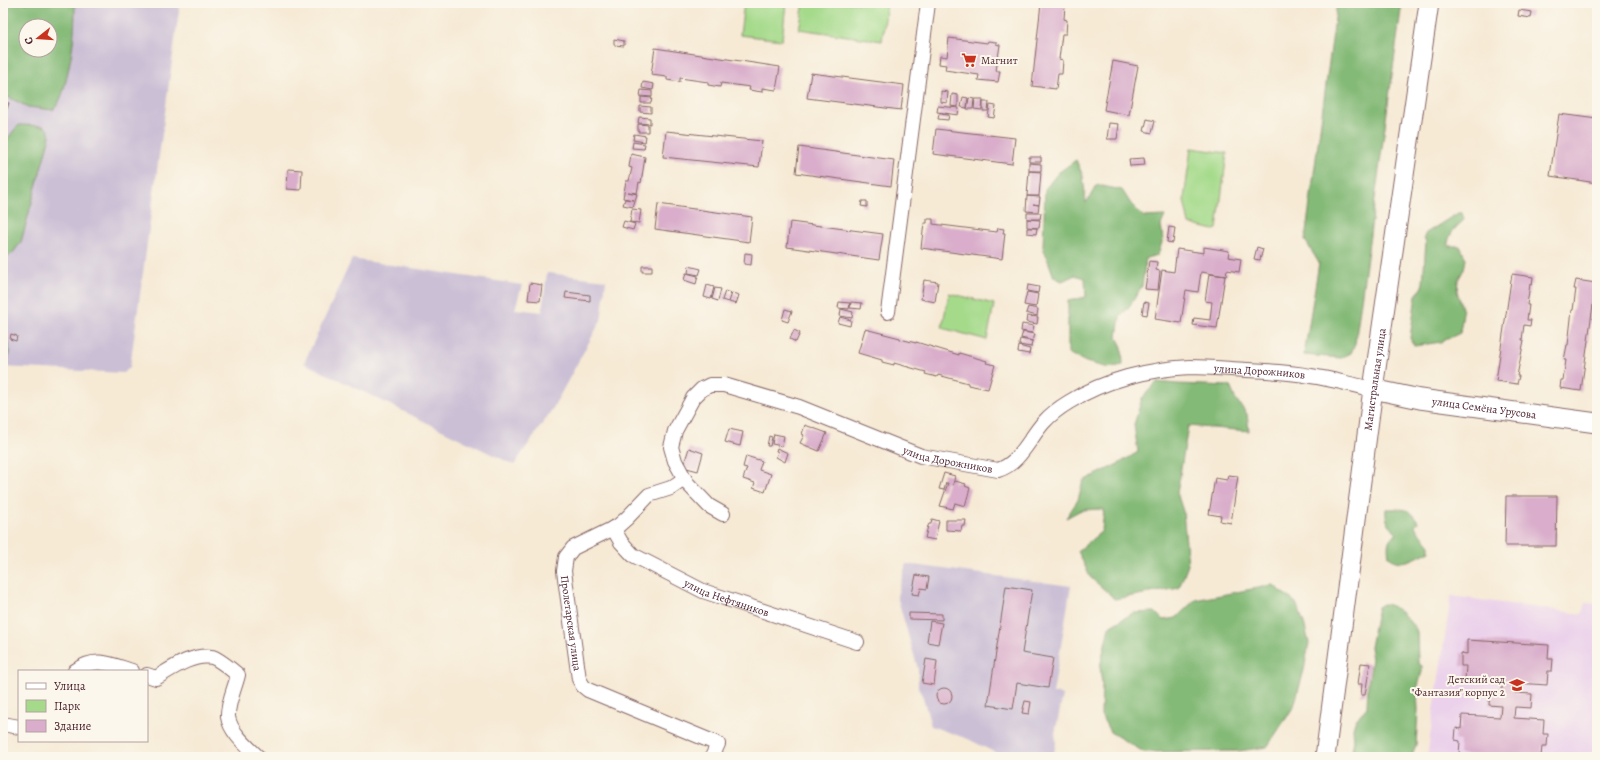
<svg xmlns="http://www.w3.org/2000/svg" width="1600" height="760" viewBox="0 0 1600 760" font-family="Alegreya,serif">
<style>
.built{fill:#ebd1eb}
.industrial{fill:#cbbfd5;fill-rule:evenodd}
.green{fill:#a5da8b;stroke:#787c5b}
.forest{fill:#84ba77;stroke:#676c51;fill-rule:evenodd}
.building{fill:#d9adcb}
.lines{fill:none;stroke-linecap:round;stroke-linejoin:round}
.street-casing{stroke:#866666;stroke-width:16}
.secondary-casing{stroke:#866666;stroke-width:21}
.street{stroke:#fff;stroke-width:14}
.secondary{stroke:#fff;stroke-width:19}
.labels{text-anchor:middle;stroke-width:4;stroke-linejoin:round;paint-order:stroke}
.poi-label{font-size:11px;fill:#4a1f2b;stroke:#fbf7ec;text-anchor:start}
.street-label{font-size:11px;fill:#4a1f2b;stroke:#fbf7ec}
</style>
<rect width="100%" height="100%" fill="#fbf7ec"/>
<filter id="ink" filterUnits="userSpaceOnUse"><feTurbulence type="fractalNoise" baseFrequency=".025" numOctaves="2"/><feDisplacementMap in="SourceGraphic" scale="8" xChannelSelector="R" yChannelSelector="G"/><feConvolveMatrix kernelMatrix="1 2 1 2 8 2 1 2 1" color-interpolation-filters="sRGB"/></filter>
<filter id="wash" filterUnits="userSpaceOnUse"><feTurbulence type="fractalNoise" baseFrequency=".012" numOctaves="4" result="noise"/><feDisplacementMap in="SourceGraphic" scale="16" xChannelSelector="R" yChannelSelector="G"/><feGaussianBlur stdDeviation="0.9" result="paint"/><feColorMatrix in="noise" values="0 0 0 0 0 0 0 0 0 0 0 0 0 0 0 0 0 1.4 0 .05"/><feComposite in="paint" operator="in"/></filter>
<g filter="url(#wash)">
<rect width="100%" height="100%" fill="#f6ead5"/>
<path class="built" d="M1451 596 1582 614 1585 603 1597 604V757H1427Z"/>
<path class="industrial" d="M3 3H180L130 367 124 373 3 367ZM26 26H50V50H26Z
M352 259 522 285 515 309 542 312 547 273 606 280 601 320 553 408 514 465 304 363Z
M906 564 1071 586 1053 693 1063 695 1055 733 1056 743 1053 757H1004L968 739 931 726 923 697 918 688V669L897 596Z"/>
<path class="green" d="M744 3H786L782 40 740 35Z
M804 3H887L882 41 799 29Z
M1191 148 1227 153 1217 229 1214 230 1189 224 1184 200Z
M949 293 994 304 987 340 942 328Z"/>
<path class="forest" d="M3 3H75C75 31 73 49 67 76 64 88 62 101 53 110L28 107 8 97 3 96ZM26 26H50V50H26Z
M1337 3H1402L1355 344 1351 353 1341 358 1304 355 1319 263 1305 240Z
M20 125 44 126 48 130 50 136 21 242 12 254 3 258V142C11 138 12 129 20 125Z
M1076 160 1083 176 1086 203 1097 185 1122 190 1131 204 1144 217 1165 216 1161 225 1163 239 1158 255 1146 258 1142 286 1131 304 1120 317 1117 337 1122 347 1123 365 1108 368 1086 362 1068 353V301L1086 297 1085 278 1075 275 1062 281 1054 277 1043 247 1045 189 1058 173Z
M1458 213H1462L1464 220C1456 227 1450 232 1448 243L1449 246H1460L1466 259 1464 269 1458 280 1457 291 1463 312 1460 333 1441 342 1414 346 1410 338 1416 295 1421 289 1423 283 1426 242 1424 237 1426 233Z
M3 331C7 335 7 338 8 343 10 353 10 358 3 366Z
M1157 382 1177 384 1230 386 1235 398 1247 414 1249 431 1188 426 1177 493 1183 511 1188 565 1179 588 1115 599 1090 577 1078 551 1102 531 1104 509 1081 510 1066 518 1078 500 1083 481 1118 464 1138 452 1134 425 1142 398Z
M1386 509C1401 509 1411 507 1418 522L1415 526 1418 531 1430 545V551C1416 557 1403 568 1389 557 1388 547 1386 538 1397 534 1389 526 1385 521 1386 509Z
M1273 585 1296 603 1304 623 1309 643 1304 670 1294 706 1267 747 1239 751 1144 752 1110 732 1101 715 1102 684 1100 667 1109 627 1133 613 1155 612 1163 620 1176 618 1195 600Z
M1383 604C1397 604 1408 620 1416 629L1417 632 1418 663 1422 666V671L1417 690 1418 710 1416 745 1411 757H1351L1354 740 1353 728 1355 721 1367 707 1368 685 1372 659 1370 647 1378 607Z"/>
<g id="blocks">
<path class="building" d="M1041 3H1069V6L1065 5 1064 19 1067 20 1066 34H1062L1059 59 1063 60 1062 74H1058L1056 89 1032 86Z
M1519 10 1532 12 1531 18 1518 16Z
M949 38 987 43 988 41 996 42V44L1000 45 996 71H1000L998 82 978 80 979 75 945 70 946 65 939 64 940 56 947 57Z
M614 39 624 41V46L614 45Z
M655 48 780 67 776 90 762 88V92L749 90 750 87 721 83 720 87 708 85V82L680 78V82L667 80V77L651 75Z
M1113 61 1138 66 1129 115 1104 110Z
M811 73 904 85 901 110 807 98Z
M643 82 654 84 653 90 642 88Z
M641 90 652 91V97L640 96Z
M941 91 948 92 947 103 941 102Z
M952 94 958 95V107L951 106Z
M641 97 652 98 651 103H641Z
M963 97 968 98 967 108 961 107Z
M969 98 974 99 973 109H967Z
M975 99H983L982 110 974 109Z
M3 101 9 103 7 109 3 107Z
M983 102H989L988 111H983Z
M990 105 996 106 994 118 988 117Z
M640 106 651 107V113L640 112Z
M938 106 959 108 958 115 937 112Z
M939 114 949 115 948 120 938 119Z
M1559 114 1597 119V183L1550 176Z
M639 117 650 118V124L638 123Z
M1147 119 1155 121 1152 133 1144 131Z
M1109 123 1119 124 1117 139H1107Z
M638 124 648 125V132H638Z
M936 129 1015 138 1012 164 933 154Z
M666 131 762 141 759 167 663 157Z
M634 134 646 136 645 142 633 140Z
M633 142 645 144 644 149 632 148Z
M799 147 894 160 891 186 796 173Z
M631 154 645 157 641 183 639 182 637 193 628 192 637 194 633 207 623 205 625 199 633 200 623 198 626 181H629L632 168 629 167Z
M1029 157H1041V162H1029Z
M1144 158 1145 165 1130 166 1129 159Z
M1029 163 1041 164V171H1029Z
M288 169 302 170 301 190 287 189Z
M1029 171 1041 172 1039 196H1027Z
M1027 196 1040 197 1039 205 1033 204 1039 205 1038 212 1026 211Z
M862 201H867V207L861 206Z
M658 204 752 217 749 242 655 229Z
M632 209 641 210 639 223 630 222Z
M1027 213H1041L1040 219H1027Z
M927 219H933V224L997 232 998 228 1004 229 1003 233H1005L1002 259 921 248 924 223H927Z
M1027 219 1040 220 1039 228 1027 227Z
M624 221 635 224 633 230 622 227Z
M790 222 883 234 879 260 787 247Z
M1169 227 1175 228 1173 243 1167 242Z
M1027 228H1037L1036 234 1027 233Z
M1204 247 1229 251 1228 257 1241 259 1239 272 1227 270 1226 276 1201 272 1198 292 1186 290 1181 323 1155 319 1162 270 1174 272 1177 249 1204 253Z
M1257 247 1263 249 1260 260 1254 259Z
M745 253 752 254 751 265 744 264Z
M1149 261 1157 262 1156 270 1160 271 1158 290 1145 289Z
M642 266H652V272H642Z
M689 266 701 269 699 275 688 273Z
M686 273 698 276 696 284 684 280Z
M1209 274 1225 276 1217 328 1193 325 1194 318 1210 320 1212 302 1205 301Z
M1512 274 1533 277 1532 285 1530 284 1527 305H1529L1527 320H1531L1530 326 1524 325 1522 340H1524L1517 376H1519L1517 384 1496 381Z
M924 280 938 282 935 302 921 299Z
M1576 280 1596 283 1581 391 1560 388 1561 380H1563L1566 360H1564L1567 345H1568L1572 310H1573L1576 289H1574Z
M530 283 542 285 540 301 528 300Z
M707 285 714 287 711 299 704 297Z
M1028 285 1039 287 1038 293 1027 291Z
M715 288 721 289 718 301 712 299Z
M725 291 731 293 728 302 722 300Z
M566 292 590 295V301L565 298Z
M1027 292 1038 294 1036 307 1024 305Z
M732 293 739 295 736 304 729 302Z
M839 302 850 303 849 309 838 308Z
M851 302 862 303 861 309 850 308Z
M1144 302 1149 303 1147 315 1142 314Z
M1028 307 1038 309 1037 316 1026 313Z
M785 309 792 311 788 322 782 320Z
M841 309 853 312 852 318 840 316Z
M1027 316 1038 317 1037 324 1026 322Z
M840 317 851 320 850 326 838 323Z
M1022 324 1034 326 1032 333 1021 331Z
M865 329 900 338V339L916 343V342L959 355V353L987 361 986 363 995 365 988 389 968 385V383L938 375 937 377 925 374 926 372 894 363V365L882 362V360L858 353Z
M794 330 800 333 796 342 790 339Z
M1023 332 1035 334 1033 341 1021 338Z
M11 334 17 336 16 341 10 339Z
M1020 339 1032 341 1031 347 1019 345Z
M1019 346 1030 349 1029 354 1018 352Z
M805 425 827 433 819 451 800 443 804 435 802 434Z
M729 429 743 432 740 446 725 442Z
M774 434 784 436 782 446 772 444Z
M769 436 772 437 770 446H767Z
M689 448 703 453 698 471 683 467Z
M777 448 788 453 785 462 776 457 778 452 776 451Z
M746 456 762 461 759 470 771 474 765 492 753 488 755 483 743 479 747 468 743 467Z
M944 473 955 476 953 485 955 481 966 484 965 486 970 488 965 506 955 503 953 509 940 506 948 483H946L944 490 939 489Z
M1228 475 1238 476 1231 523 1220 521 1221 516 1209 514 1215 478 1227 480Z
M1506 496H1557L1556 546H1505Z
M932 519 939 521 935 540 925 538 928 526 929 524H931Z
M946 520H966L965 526H962L961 531 946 530Z
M916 575 929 577 927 589 921 588 919 595 912 594Z
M1006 586 1032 590 1022 653 1053 658 1048 688 1017 683 1013 709 988 705Z
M909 613 942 614V620L909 619Z
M930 621 942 623 938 644 927 642Z
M1467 640 1549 645 1548 659H1553L1552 671H1548L1547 685 1516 683 1515 693 1532 694 1531 708 1515 707 1514 718 1544 720 1543 734H1548L1547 746H1542L1541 757H1500L1459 754 1460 741 1455 740 1456 728 1461 729 1462 715 1500 717 1501 706 1489 705 1490 691 1502 692V682L1465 680 1466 666H1461V653L1467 654Z
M926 659 937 661 934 685 922 683Z
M1361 663 1370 664 1365 695H1361L1362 684H1358Z
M936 696a8 8 0 1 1 16 0a8 8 0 1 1-16 0Z
M1025 701 1031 702 1029 714 1022 713Z"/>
</g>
</g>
<g filter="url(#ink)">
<use href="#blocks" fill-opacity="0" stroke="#866666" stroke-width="1"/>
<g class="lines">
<g class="street-casing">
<g id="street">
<path d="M888 312 928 3"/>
<path id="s1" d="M684 479 671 488 649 495 627 518 618 526 573 548 566 557 564 571 579 679 583 686 588 690 718 744 712 757"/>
<path id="s2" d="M723 514 709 506 687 483 675 461 671 447 675 431 693 398 702 389 710 385H724L799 407 921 456 998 470C1019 464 1029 439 1043 423 1050 415 1059 408 1069 402 1104 380 1149 369 1190 367 1209 367 1228 369 1247 370 1269 371 1290 372 1311 376 1332 379 1352 385 1373 389"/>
<path id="s3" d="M613 528 621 542 633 555 703 591 857 642"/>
<path d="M75 671C95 656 110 664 132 671"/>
<path d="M147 675 156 678C171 669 193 653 212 657 219 659 232 670 238 675 235 688 227 704 228 717 230 732 248 747 258 757"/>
<path d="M3 724 19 727"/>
</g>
</g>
<g class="secondary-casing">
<g id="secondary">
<path id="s4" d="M1373 389 1420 399 1597 423"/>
<path id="s5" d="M1325 757 1373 389 1429 3"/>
</g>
</g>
<use href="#street" class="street"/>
<use href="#secondary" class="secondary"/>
</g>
</g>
<defs>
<g id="supermarket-bare" transform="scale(1.2)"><path d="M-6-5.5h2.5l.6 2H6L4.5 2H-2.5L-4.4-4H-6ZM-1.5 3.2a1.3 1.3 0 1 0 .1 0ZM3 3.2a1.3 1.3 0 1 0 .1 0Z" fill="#c8321e" stroke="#fbf7ec" stroke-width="2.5" paint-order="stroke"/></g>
<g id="school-bare" transform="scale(1.2)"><path d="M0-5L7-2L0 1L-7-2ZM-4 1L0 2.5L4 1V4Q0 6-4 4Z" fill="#c8321e" stroke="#fbf7ec" stroke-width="2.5" paint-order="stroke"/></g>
</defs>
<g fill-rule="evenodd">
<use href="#supermarket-bare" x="969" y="60"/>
<use href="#school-bare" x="1517" y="685"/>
</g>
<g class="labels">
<g class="poi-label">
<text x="981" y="64">Магнит</text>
<text x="1505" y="683" text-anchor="end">Детский сад<tspan x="1505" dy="13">"Фантазия" корпус 2</tspan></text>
</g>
<g class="street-label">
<text dy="4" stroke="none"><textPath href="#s2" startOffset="762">улица Дорожников</textPath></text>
<text dy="4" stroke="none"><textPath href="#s5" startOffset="381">Магистральная улица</textPath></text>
<text dy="4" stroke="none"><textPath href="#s4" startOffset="113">улица Семёна Урусова</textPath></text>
<text dy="4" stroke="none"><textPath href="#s2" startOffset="414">улица Дорожников</textPath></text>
<text dy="4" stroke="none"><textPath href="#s3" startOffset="137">улица Нефтяников</textPath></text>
<text dy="4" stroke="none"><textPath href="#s1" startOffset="211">Пролетарская улица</textPath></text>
</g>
</g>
<rect width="1600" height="760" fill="none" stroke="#fbf7ec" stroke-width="16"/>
<rect x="18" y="670" width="130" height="72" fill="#fbf7ec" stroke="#b4a19f"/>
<rect x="26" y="683" width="20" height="6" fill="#ffffff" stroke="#b4a19f"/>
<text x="54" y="690" font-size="12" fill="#4a1f2b">Улица</text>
<rect x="26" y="700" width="20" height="12" fill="#a5da8b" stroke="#b4a19f"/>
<text x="54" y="710" font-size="12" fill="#4a1f2b">Парк</text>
<rect x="26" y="720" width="20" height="12" fill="#d9adcb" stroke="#b4a19f"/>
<text x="54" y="730" font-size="12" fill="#4a1f2b">Здание</text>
<g transform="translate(38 38) rotate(253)"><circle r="19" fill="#fbf7ec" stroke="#b4a19f"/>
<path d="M0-3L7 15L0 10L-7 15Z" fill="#c8321e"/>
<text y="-6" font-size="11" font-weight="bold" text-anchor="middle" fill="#4a1f2b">С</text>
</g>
</svg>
